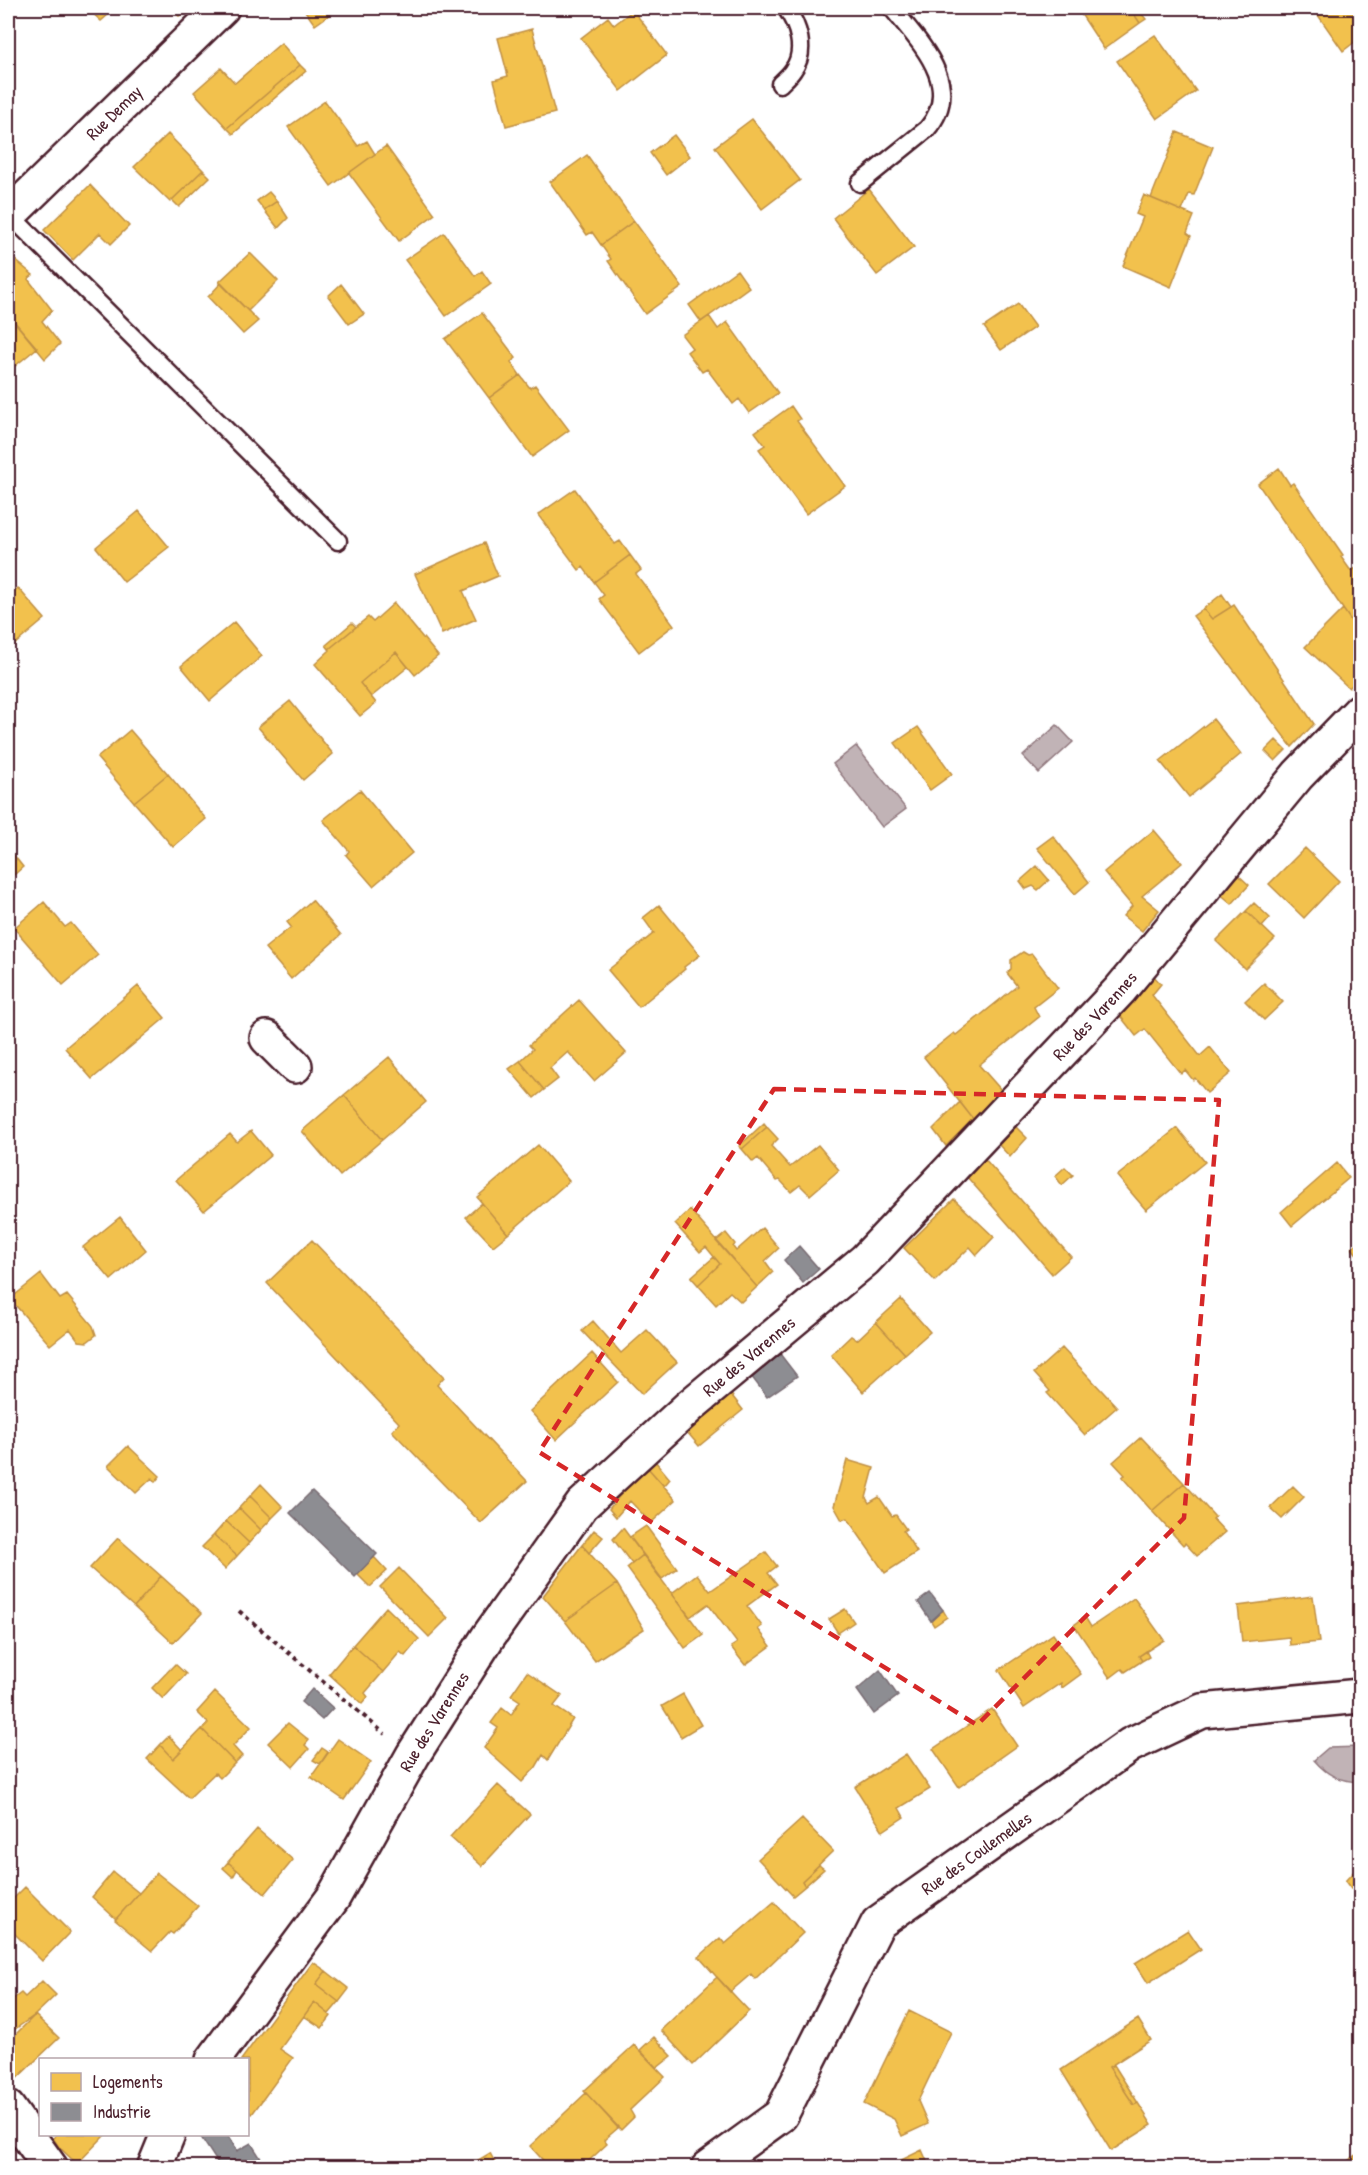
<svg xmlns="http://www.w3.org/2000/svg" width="1368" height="2175" viewBox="0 0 1368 2175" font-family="'Patrick Hand',sans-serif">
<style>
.water{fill:#c1b3b6;stroke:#91787e;stroke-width:1.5}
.homes{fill:#f2c14e;stroke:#c09044;stroke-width:1.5}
.industry{fill:#8d8d92;stroke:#796c73;stroke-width:1.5}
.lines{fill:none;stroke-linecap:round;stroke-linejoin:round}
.lane-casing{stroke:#4a1f2b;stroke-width:21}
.street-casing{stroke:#4a1f2b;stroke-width:38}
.path{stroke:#4a1f2b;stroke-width:4;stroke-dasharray:4.5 4.5;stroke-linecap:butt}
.lane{stroke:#fff;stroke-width:16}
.street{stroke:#fff;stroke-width:33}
.marked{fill:none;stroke:#d62828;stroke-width:4.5;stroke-dasharray:12 8;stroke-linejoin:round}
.labels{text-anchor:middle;stroke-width:6;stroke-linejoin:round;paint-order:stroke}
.street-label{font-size:18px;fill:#4a1f2b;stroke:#fff}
</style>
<rect width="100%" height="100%" fill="#fff"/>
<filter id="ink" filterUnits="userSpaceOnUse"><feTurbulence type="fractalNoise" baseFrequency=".0167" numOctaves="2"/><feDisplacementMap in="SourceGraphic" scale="12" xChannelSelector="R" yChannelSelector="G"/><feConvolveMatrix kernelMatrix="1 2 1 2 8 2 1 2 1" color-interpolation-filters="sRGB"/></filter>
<g filter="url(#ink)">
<path class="water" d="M1057 725 1073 742 1039 773 1023 756Z
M856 746 906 809 882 827 833 764Z
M1360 1747V1782C1339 1781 1328 1776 1314 1760L1328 1748Z"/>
<path class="homes" d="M87 8H116L101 21Z
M171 8H188L179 16Z
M303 8H339L315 25Z
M1077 8H1130L1140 23 1104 49Z
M1130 8H1137L1146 19 1140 23Z
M1313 8H1360V38L1343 51Z
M633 10 667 55 621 91 581 38 608 17 614 25Z
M532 29 555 113 506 126 494 80 508 76 498 38Z
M1155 35 1196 91 1157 119 1117 61Z
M281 43 300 65 227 128 194 92 221 68 235 83Z
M300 65 306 71 233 134 227 128Z
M325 101 358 146 367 141 375 154 331 186 288 127Z
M752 119 800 180 762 209 715 147Z
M1177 132 1213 147 1194 195 1189 194 1182 211 1151 198Z
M168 134 203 170 170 202 134 167Z
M674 135 690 156 666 175 650 153Z
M386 146 435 214 399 241 349 173Z
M587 155 634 221 601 245 592 232 587 235 550 182Z
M203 170 210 177 179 207 172 200Z
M90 185 129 226 111 244 100 233 73 260 44 230Z
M869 189 914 247 877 275 833 218Z
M269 192 277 201 264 210 257 201Z
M1144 195 1194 216 1187 233 1191 236 1171 287 1123 266 1143 217 1136 214Z
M277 201 288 218 278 228 264 210Z
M634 221 682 287 645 314 608 261 611 259 601 245Z
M444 233 475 276 482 271 491 284 446 316 405 260Z
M250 253 278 281 248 311 219 282Z
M8 254 33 275 28 279 52 310 42 321 60 344 45 359 8 314Z
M737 270 749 287 701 322 689 305Z
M221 283 258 321 243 334 208 297Z
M341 284 364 314 349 324 328 296Z
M1018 304 1035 327 1001 350 984 327Z
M482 313 516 358 511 362 520 375 489 398 445 339Z
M8 314 37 348 15 366 8 357Z
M709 316 718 329 727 322 778 393 749 413 739 399 733 404 707 369 702 372 687 352 692 348 682 335Z
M520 375 530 388 535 385 569 430 532 457 489 398Z
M791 406 800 419 797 421 845 486 806 514 759 449 765 445 755 432Z
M1279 468 1290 485 1293 483 1296 487 1343 555 1341 557 1351 571 1360 566V634L1258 484Z
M575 489 615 544 620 541 630 555 594 582 583 567 579 570 538 515Z
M139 511 169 547 124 582 96 547Z
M484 543 498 576 463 591 476 619 442 634 415 574Z
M630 555 641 570 636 574 674 625 639 652 599 599 604 595 594 582Z
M18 588 45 619 8 650V596Z
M1222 594 1231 607 1212 619 1203 609Z
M394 603 438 656 415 675 396 652 360 683 376 703 360 716 315 664 330 650 329 649 368 617 373 622Z
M1234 605 1314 724 1292 747 1193 616 1203 609 1212 619Z
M1343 609 1360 634V677L1349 688 1305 647Z
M234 622 262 656 210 701 181 666Z
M352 623 356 627 329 649 326 645Z
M396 652 408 667 371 697 360 683Z
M290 701 333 754 303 780 258 727Z
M1213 719 1241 754 1189 797 1160 761Z
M918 727 952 774 930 790 895 743Z
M130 730 168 774 134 802 97 758Z
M1276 740 1286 750 1275 761 1265 751Z
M168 774 206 819 173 847 134 802Z
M360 790 412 853 373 886 346 855 349 851 323 820Z
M1154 830 1182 863 1142 896 1159 910 1142 931 1123 916 1132 906 1104 872Z
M1053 836 1089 882 1075 894 1037 848Z
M8 848 23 867 8 880Z
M1305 848 1339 881 1304 918 1269 884Z
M1037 866 1049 880 1038 890 1033 886 1026 889 1020 881Z
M1234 871 1249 885 1232 904 1218 892Z
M312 900 341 935 291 979 265 948 291 927 287 922Z
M44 902 65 927 71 923 98 955 63 985 14 928Z
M1254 903 1270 918 1262 927 1246 911Z
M659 905 700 955 684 967 685 969 639 1007 608 970 654 933 643 918Z
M1246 911 1275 939 1245 969 1216 941Z
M1023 952 1028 955 1032 954 1058 988 1034 1007 1039 1017 979 1065 1002 1091 973 1119 924 1057 954 1033 956 1035 1017 986 1007 973 1011 969V960Z
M1151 973 1161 984 1152 995 1200 1056 1210 1047 1231 1073 1207 1093 1195 1078 1193 1080 1185 1070 1181 1074 1145 1029 1136 1036 1117 1012Z
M1264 983 1283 1002 1264 1020 1245 1001Z
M138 986 165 1018 92 1079 65 1048Z
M579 1000 626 1053 594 1081 568 1052 550 1068 558 1079 544 1090 520 1061 533 1049 529 1045Z
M389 1057 426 1102 382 1140 344 1095Z
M520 1061 544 1090 534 1098 509 1069Z
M344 1095 382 1140 340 1176 302 1131Z
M960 1102 973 1119 946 1146 933 1129Z
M764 1123 767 1127 742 1149 739 1146Z
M1015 1126 1027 1138 1010 1157 998 1144Z
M767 1127 778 1139 771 1146 790 1167 818 1145 839 1170 810 1195 800 1185 791 1192 780 1180 777 1181 758 1158 753 1162 742 1149Z
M1177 1128 1205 1162 1146 1210 1117 1176Z
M251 1131 271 1155 204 1211 176 1180 230 1134 237 1142Z
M538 1145 569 1181 508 1234 477 1197Z
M984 1158 1071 1257 1052 1274 967 1177Z
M1337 1163 1349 1178 1292 1226 1281 1212Z
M1065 1167 1073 1175 1062 1185 1055 1176Z
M954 1199 994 1237 977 1255 970 1247 935 1281 904 1248Z
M482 1203 508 1234 493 1246 466 1217Z
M690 1210 757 1287 741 1302 730 1292 716 1305 698 1285 720 1264 706 1247 700 1252 675 1224Z
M120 1217 146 1250 111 1280 83 1247Z
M762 1228 779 1248 765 1261 773 1272 757 1287 716 1241 726 1233 735 1244 733 1247 736 1251Z
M312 1240 444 1377 437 1385 527 1481 481 1523 392 1431 399 1423 267 1283Z
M1360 1241V1258L1352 1248Z
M714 1257 720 1264 698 1285 691 1277Z
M41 1274 60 1299 67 1295 93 1326 96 1335 87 1342 79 1341 70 1329 50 1345 10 1299Z
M901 1299 930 1332 905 1354 876 1322Z
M593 1321 621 1353 647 1330 677 1362 642 1394 582 1331Z
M876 1322 905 1354 863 1392 831 1355 851 1336 857 1340Z
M1062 1348 1117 1407 1085 1435 1047 1393 1050 1391 1034 1373Z
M592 1353 618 1382 556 1440 530 1411Z
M729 1392 743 1410 699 1446 687 1432Z
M1141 1437 1184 1483 1152 1511 1122 1477 1125 1475 1113 1462Z
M128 1446 160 1476 155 1482 152 1478 136 1493 108 1466Z
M847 1460 874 1468 866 1498 869 1503 879 1497 892 1516 896 1515 906 1529 903 1531 917 1552 885 1573 847 1518 842 1520 834 1506Z
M655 1461 670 1479 664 1486 648 1468Z
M648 1468 676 1500 651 1523 630 1501 616 1517 609 1509 624 1490Z
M1184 1483 1215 1517 1213 1519 1225 1532 1197 1556 1185 1543 1183 1545 1152 1511Z
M261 1484 283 1507 272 1518 250 1496Z
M1293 1486 1304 1497 1282 1519 1270 1508Z
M250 1496 272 1518 261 1530 239 1508Z
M239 1508 261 1530 249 1543 226 1521Z
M226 1521 249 1543 237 1556 214 1535Z
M646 1526 677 1568 662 1579 630 1537Z
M623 1528 643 1555 632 1564 613 1539Z
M594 1530 603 1537 589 1553 582 1545Z
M214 1535 237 1556 225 1569 202 1547Z
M118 1538 161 1576 134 1607 90 1568Z
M582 1545 617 1584 565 1621 543 1596Z
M766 1552 777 1566 768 1573 777 1584 747 1606 762 1626 758 1629 771 1646 745 1665 731 1647 737 1643 708 1604 690 1617 672 1593 697 1574 710 1591Z
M643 1555 703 1635 685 1648 627 1568Z
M374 1557 387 1571 370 1587 357 1574Z
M399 1568 448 1618 429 1637 380 1587Z
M161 1576 202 1613 173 1643 134 1607Z
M617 1584 644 1629 595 1661 565 1621Z
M1313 1596 1319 1642 1290 1645 1289 1637 1242 1642 1238 1606Z
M1134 1598 1164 1640 1139 1656 1142 1661 1125 1672 1122 1669 1110 1678 1074 1625 1085 1617 1091 1627Z
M386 1607 419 1639 405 1656 400 1652 383 1672 353 1645Z
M845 1609 854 1622 838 1633 829 1619Z
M943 1610 947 1617 934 1626 931 1621Z
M1053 1634 1081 1674 1062 1688 1061 1683 1024 1708 999 1670Z
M353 1645 383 1672 365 1693 368 1697 362 1704 329 1674Z
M1146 1651 1149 1657 1142 1661 1139 1656Z
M175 1664 186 1674 163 1699 152 1688Z
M527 1672 562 1696 554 1706 573 1719 548 1760 543 1755 536 1767 522 1782 484 1748 498 1728 491 1723 502 1708 511 1715 520 1701 511 1695Z
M215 1692 251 1727 233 1746 242 1756 235 1763 202 1729 208 1723 197 1712Z
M683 1694 701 1725 681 1737 662 1706Z
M992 1709 1017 1746 959 1787 933 1749Z
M288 1723 309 1740 305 1745 309 1749 293 1767 268 1743Z
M202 1729 235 1763 220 1778 215 1773 189 1798 147 1759 160 1745 173 1759Z
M169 1736 182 1750 173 1759 160 1745Z
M338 1739 371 1762 344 1800 311 1777Z
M322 1748 328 1752 320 1764 313 1760Z
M906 1754 930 1789 899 1808 904 1817 883 1831 855 1787Z
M498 1785 530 1814 482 1866 450 1837Z
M802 1819 833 1851 802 1881 805 1886 793 1896 758 1859Z
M257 1829 293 1860 265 1894 228 1862Z
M228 1862 237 1870 233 1877 223 1868Z
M819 1865 824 1869 805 1886 802 1881Z
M1360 1865V1880L1351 1889 1345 1881Z
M113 1872 139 1893 116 1919 92 1897Z
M157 1873 198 1906 173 1934 170 1932 152 1951 115 1920Z
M25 1887 70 1932 42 1961 13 1932 8 1937V1904Z
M774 1902 803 1933 755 1979 751 1974 730 1992 699 1957 720 1938 725 1944Z
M1188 1930 1201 1949 1148 1983 1135 1963Z
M313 1962 326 1971 316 1984 339 2002 329 2014 314 2002 304 2016 280 2049 293 2058 252 2114 248 2110V2060H241Z
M326 1971 349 1989 339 2002 316 1984Z
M717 1977 749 2011 693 2065 661 2030Z
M42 1981 56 1995 35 2015 8 2034V2003L21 1993 25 1997Z
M314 2002 331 2016 322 2028 304 2016Z
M909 2011 951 2032 918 2101 928 2124 902 2136 894 2119 864 2104Z
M35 2015 59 2038 12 2083 8 2077V2042Z
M1138 2019 1151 2040 1109 2067 1134 2105 1138 2103 1152 2125 1111 2151 1061 2070Z
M654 2037 672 2056 657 2068 640 2050Z
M634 2045 665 2077 630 2110 634 2117 621 2130 584 2091Z
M1114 2065 1138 2103 1134 2105 1109 2067Z
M586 2093 618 2128 604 2140 607 2144 581 2168H550L530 2146Z
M57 2134H106L77 2164 59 2147 53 2138Z
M922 2150 930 2168H885Z
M490 2153 498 2168H465Z
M1360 2153V2168H1345L1343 2164Z"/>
<path class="industry" d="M799 1246 819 1269 803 1283 784 1260Z
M780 1354 797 1376 767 1397 751 1376Z
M312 1491 377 1554 355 1577 290 1513Z
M930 1593 943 1610 931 1621 918 1602Z
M880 1670 898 1696 874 1714 857 1690Z
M312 1689 333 1708 322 1720 301 1702Z
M199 2134H227L237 2151 251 2143 265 2165 262 2168H221Z"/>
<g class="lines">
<g class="lane-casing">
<path id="lane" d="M780 84C784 80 790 75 793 70 807 51 798 25 786 8
M860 183 927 129C965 86 918 41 892 8
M9 214 338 541"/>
</g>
<g class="street-casing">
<g id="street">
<path id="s1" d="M8 216 222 8"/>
<path d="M267 1038 295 1066"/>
<path id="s2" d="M213 2060 333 1898 413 1755 488 1637 582 1505 691 1405 865 1260 1120 990 1298 775 1360 711"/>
<path d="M8 2108 51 2168"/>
<path d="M154 2168 168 2134"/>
<path id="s3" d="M708 2168 781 2115 878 1923 1130 1745 1202 1711 1360 1696"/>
</g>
</g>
<path class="path" d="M239 1611 385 1734"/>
<use href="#lane" class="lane"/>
<use href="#street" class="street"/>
</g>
</g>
<path class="marked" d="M774 1089 1219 1100 1184 1518 977 1725 539 1452Z"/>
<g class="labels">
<g class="street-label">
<text dy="6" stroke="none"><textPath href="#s1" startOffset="148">Rue Demay</textPath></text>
<text dy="6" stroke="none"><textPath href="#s2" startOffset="1377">Rue des Varennes</textPath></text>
<text dy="6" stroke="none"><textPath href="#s2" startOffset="891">Rue des Varennes</textPath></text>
<text dy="6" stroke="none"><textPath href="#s2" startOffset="405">Rue des Varennes</textPath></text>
<text dy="6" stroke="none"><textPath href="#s3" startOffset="426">Rue des Coulemelles</textPath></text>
</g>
</g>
<rect width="1368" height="2175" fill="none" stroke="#fff" stroke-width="30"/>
<rect x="15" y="15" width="1338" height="2145" fill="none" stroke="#4a1f2b" stroke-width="2" filter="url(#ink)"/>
<rect x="39" y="2058" width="210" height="78" fill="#ffffff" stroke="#b7a5aa" stroke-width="1.5"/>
<rect x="51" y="2073" width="30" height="18" fill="#f2c14e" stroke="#b7a5aa" stroke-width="1.5"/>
<text x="93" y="2088" font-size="18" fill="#4a1f2b">Logements</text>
<rect x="51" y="2103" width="30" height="18" fill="#8d8d92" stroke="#b7a5aa" stroke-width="1.5"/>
<text x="93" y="2118" font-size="18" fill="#4a1f2b">Industrie</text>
</svg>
